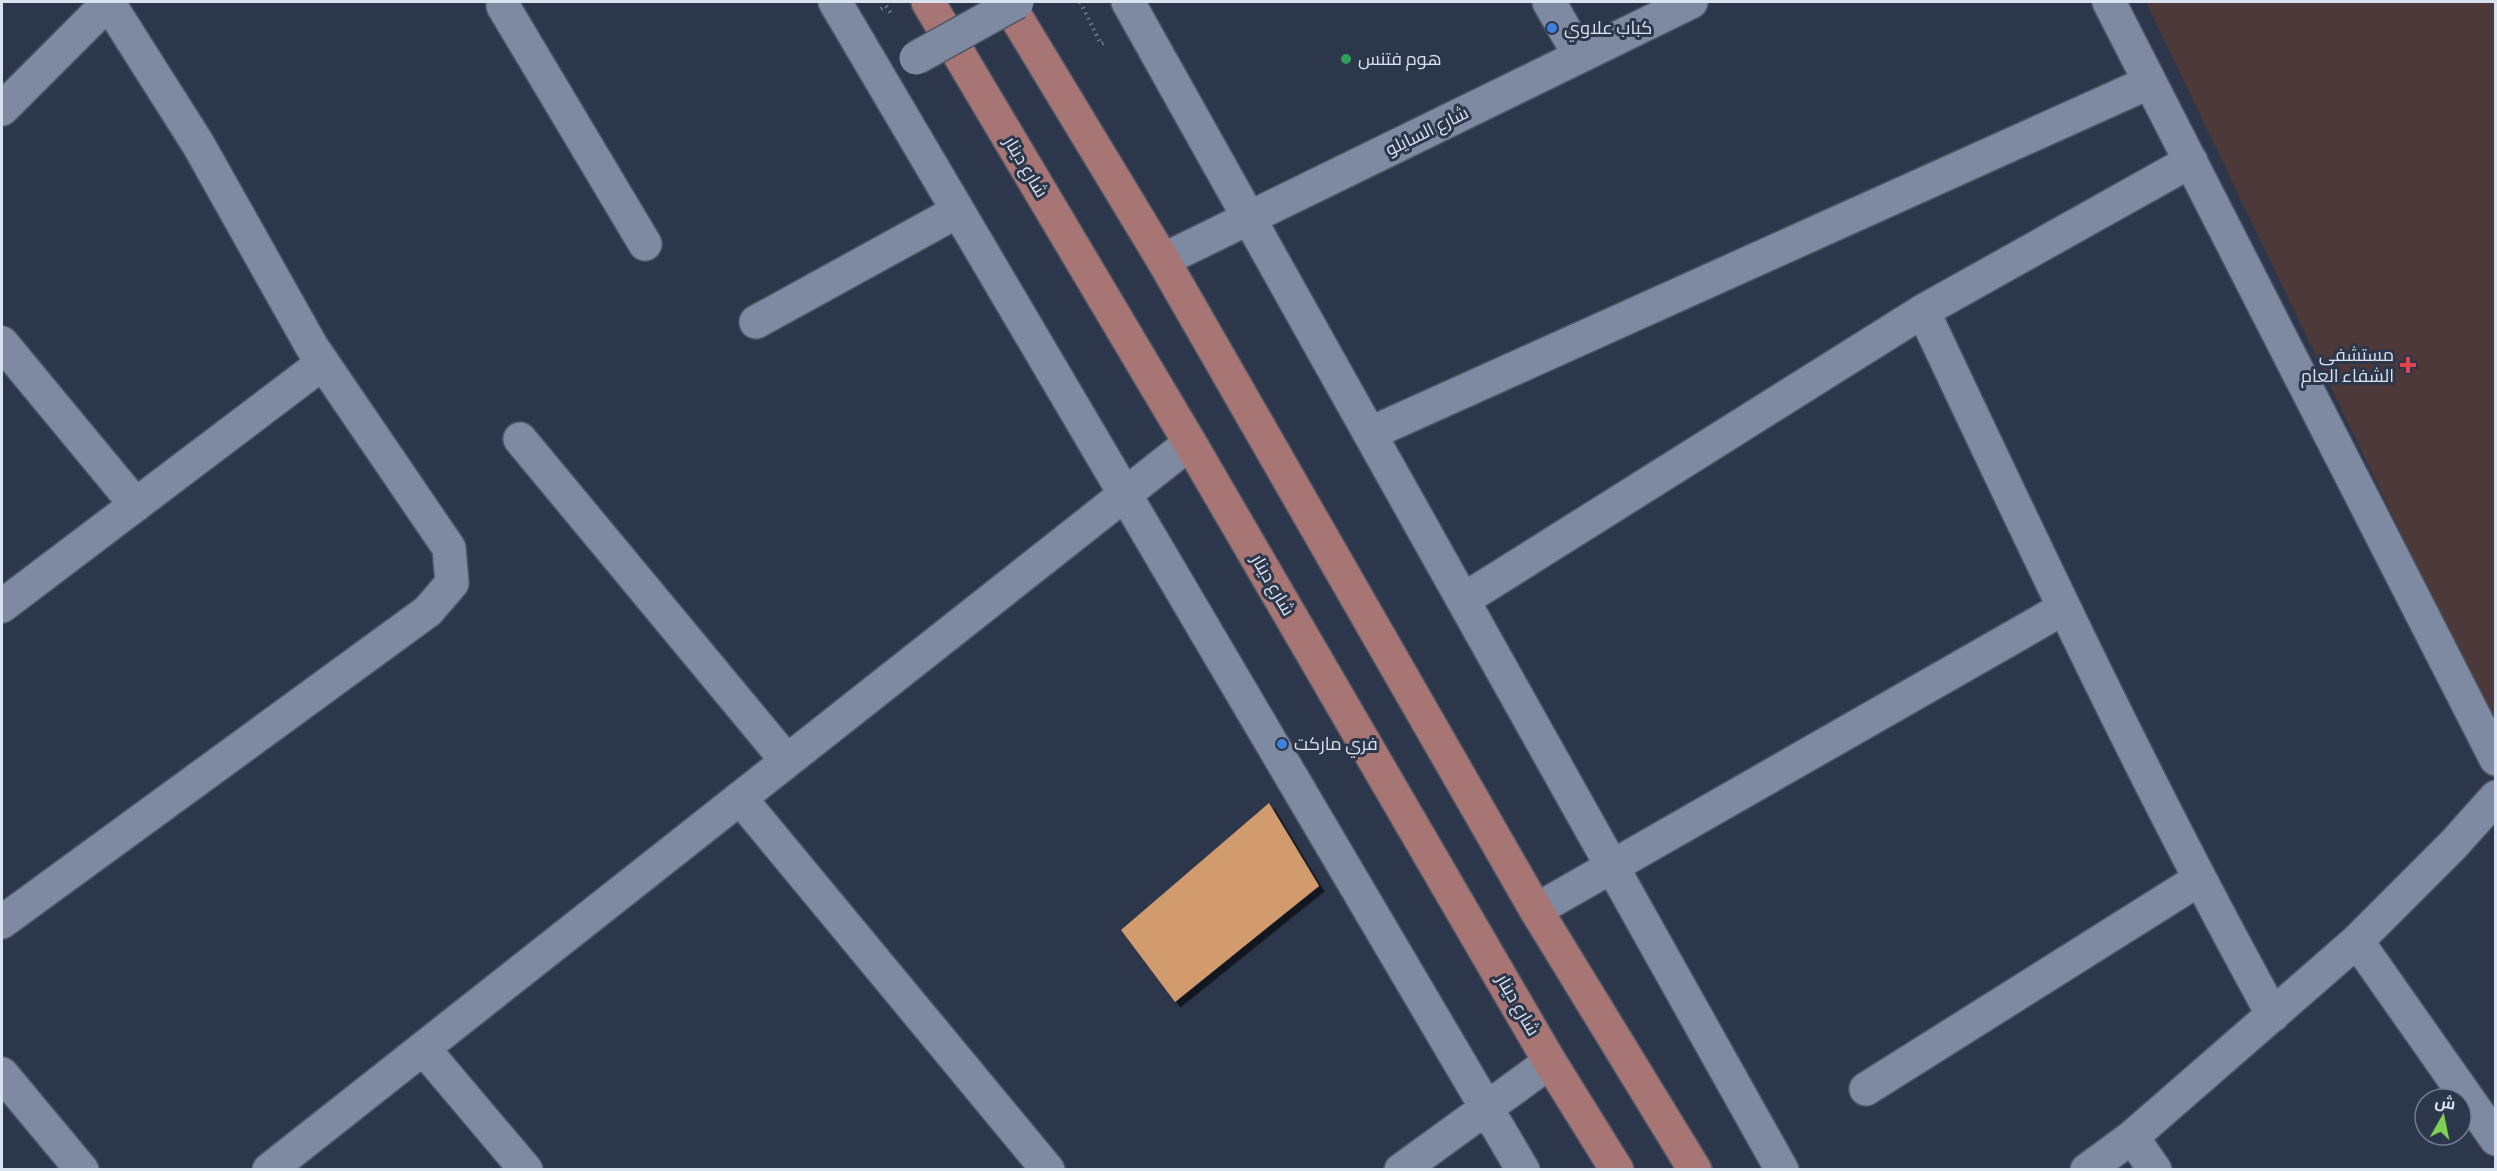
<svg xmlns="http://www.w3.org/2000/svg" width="2497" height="1171" viewBox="0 0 2497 1171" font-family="'Source Sans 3',Cairo,sans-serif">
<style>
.medical{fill:#4d383a}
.building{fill:#d29b6e;filter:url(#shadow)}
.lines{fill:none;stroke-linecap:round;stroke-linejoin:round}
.minor-casing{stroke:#4c5565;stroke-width:36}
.major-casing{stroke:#4c5565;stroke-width:36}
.path{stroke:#747d8e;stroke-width:4;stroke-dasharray:1.5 4.5;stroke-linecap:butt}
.minor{stroke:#7e8aa2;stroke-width:33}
.major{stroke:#a77674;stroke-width:33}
.minor-bridge-casing{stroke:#4c5565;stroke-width:36;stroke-linecap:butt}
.minor-bridge{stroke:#7e8aa2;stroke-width:33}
.shop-dot{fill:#3f7fe0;stroke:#2d374b;stroke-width:2}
.leisure-dot{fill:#2e9e5b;stroke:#2d374b;stroke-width:2}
.health-dot{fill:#e0444e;stroke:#2d374b;stroke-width:2}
.labels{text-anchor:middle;stroke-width:6;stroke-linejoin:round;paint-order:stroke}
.poi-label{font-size:18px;fill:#dbe2ef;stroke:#2d374b;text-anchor:start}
.street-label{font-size:18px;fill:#dbe2ef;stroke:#2d374b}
</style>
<defs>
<filter id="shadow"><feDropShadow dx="5.5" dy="5.5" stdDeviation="0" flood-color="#0009"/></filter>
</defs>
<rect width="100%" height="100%" fill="#2d374b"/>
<path class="medical" d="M2146 2H2495V729Z"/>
<path class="building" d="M1269 803 1319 886 1175 1002 1121 930Z"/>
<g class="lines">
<g class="minor-casing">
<path id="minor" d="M503 2V6L645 244
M835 2 1523 1170
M1128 2 1782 1170
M1549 2 1580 56
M2109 2 2496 759
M2 109 109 2
M1163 260 1691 2
M1923 311C2035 548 2146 785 2273 1015
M756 322 958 211
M2 343 136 505
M1371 433 2150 82
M520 439 787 761
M1463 600 1923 311 2191 161
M2 606 323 363
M740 798 1048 1170
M1536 910 2064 608
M2 922 428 611 452 583 449 548 312 347 198 144 108 2
M2357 941 2496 1139
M423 1048 526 1170
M2 1074 82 1170
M1866 1089 2198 880
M2132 1137 2155 1170
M269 1170 1190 443
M1401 1170 1550 1062
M2087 1170 2132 1137 2357 941 2454 844 2496 797"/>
</g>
<g class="major-casing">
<path id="major" d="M928 2 1190 443 1550 1062 1617 1170
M1007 2 1163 260 1536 910 1695 1170"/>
</g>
<path class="path" d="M1080 2 1101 44 1107 41
M881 9 886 6 892 15"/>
<use href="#minor" class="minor"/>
<use href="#major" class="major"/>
<g class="minor-bridge-casing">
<path id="minor-bridge" d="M916 58 1017 2"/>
</g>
<use href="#minor-bridge" class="minor-bridge"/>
</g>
<g class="shop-dot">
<circle cx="1552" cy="28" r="6"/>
<circle cx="1282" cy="744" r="6"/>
</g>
<circle class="leisure-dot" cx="1346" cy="59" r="6"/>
<path class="health-dot" d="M2405 356h6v6h6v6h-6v6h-6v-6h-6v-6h6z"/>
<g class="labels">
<g class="poi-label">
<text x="1564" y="34">كباب علاوي</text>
<text x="1358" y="65">هوم فتنس</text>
<text x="2394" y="361" text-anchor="end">مستشفى<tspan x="2394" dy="21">الشفاء العام</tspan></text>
<text x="1294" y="750">فري ماركت</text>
</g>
<g class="street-label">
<text transform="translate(1427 131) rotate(-26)" y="6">شارع السايلو</text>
<text transform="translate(1026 167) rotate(59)" y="6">شارع دينار</text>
<text transform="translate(1273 585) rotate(60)" y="6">شارع دينار</text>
<text transform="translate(1518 1005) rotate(60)" y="6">شارع دينار</text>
</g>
</g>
<rect width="2497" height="1171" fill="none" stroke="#dbe2ef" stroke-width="6"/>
<g transform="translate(2443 1117) rotate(9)"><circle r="28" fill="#2d374b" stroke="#737b8d" stroke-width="1.5"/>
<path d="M0-4.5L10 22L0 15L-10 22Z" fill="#7fd052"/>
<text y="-9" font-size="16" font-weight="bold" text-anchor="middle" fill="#dbe2ef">ش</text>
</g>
</svg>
